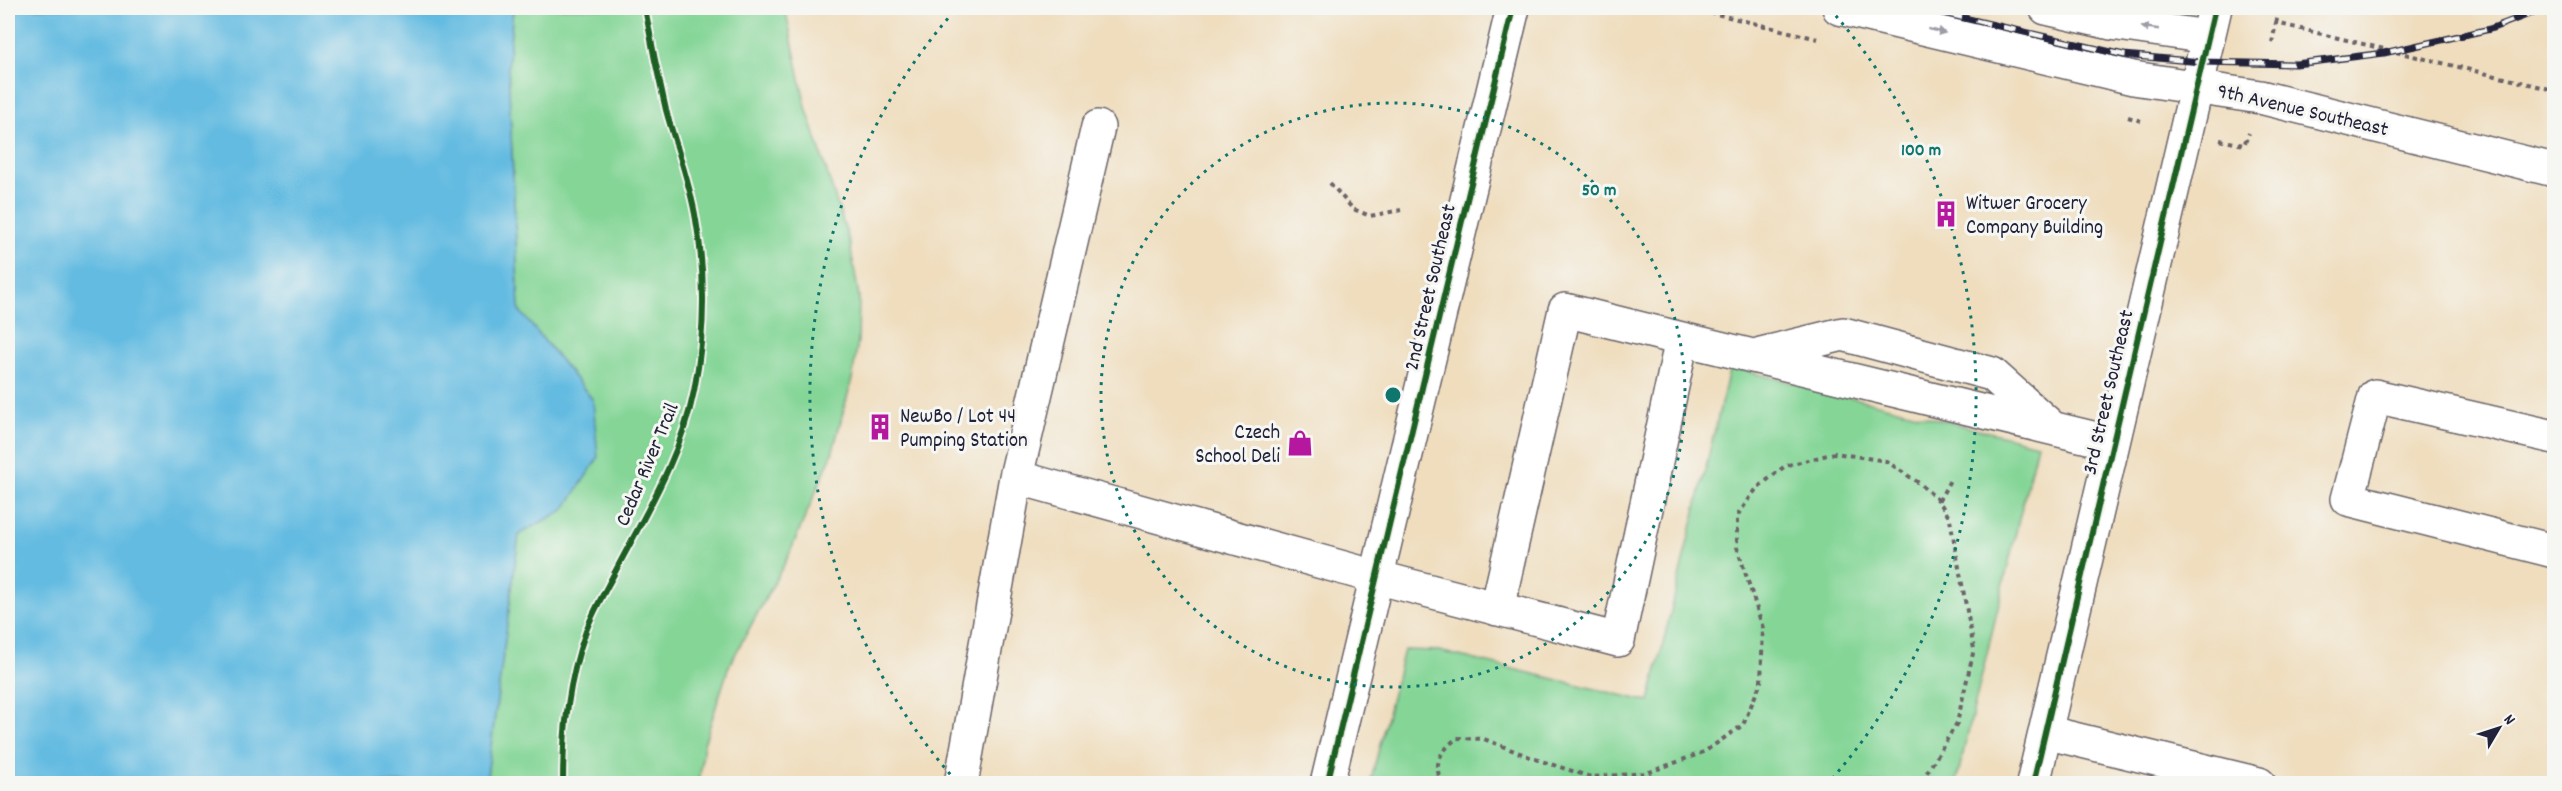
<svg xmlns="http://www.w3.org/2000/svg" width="2562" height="791" viewBox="0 0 2562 791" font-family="Dekko,sans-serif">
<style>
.green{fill:#84d596;stroke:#537c68;stroke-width:1.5}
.water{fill:#64bbe1;stroke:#436e8e;stroke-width:1.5}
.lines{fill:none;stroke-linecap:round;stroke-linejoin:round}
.minor-casing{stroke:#6a6368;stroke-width:36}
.path{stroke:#6a6368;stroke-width:4;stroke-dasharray:4.5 4.5;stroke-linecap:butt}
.minor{stroke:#fff;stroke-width:33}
.rail-casing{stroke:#22223b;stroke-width:7}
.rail{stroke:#f6f6f2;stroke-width:4.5;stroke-dasharray:14;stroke-linecap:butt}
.cycleway-casing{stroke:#f6f6f2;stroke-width:10}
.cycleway{stroke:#1b5e20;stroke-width:6}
.oneway{fill:#9c9ca7}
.ring{fill:none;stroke:#0f766e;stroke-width:3;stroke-dasharray:3 6}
.labels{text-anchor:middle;stroke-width:6;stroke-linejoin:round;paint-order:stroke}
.street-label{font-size:21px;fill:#22223b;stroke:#f6f6f2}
.poi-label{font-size:21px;fill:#22223b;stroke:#f6f6f2;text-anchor:start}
.centre{fill:#0f766e;stroke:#f6f6f2;stroke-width:3}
.ring-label{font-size:18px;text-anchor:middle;font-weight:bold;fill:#0f766e;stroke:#f6f6f2;stroke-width:6;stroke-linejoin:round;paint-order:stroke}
</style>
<rect width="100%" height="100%" fill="#f6f6f2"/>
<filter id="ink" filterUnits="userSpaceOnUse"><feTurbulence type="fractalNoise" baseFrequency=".0167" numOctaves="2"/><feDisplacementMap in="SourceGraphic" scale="12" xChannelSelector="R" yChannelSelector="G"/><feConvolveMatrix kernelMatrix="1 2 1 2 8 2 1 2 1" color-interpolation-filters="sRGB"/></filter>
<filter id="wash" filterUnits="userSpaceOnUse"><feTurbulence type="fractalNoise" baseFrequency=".008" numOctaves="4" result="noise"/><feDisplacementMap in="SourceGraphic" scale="24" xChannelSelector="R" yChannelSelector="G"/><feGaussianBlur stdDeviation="1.35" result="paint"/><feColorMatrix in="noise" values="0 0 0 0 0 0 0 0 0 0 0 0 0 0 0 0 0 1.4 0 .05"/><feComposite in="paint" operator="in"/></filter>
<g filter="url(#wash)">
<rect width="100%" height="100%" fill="#efddbd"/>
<path class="green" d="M513 8H785L806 107 850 244 859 297 858 341 852 379 832 454 788 557 729 666 704 744 699 783 486 784 519 534 564 510 593 400 519 310 508 66Z
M1730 367 2037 444 1956 783 1370 784 1404 650 1439 651 1649 702Z"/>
<path class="water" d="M8 8H513L508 66 519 310 593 400 598 458 564 510 519 534 486 783H8Z"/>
</g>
<g filter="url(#ink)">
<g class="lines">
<g class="minor-casing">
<path id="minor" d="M1839 8 2133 78 2260 97 2554 170
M2046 8 2111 23 2208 37
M1761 354 1843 334 1992 374 2049 425
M2554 437 2375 396 2348 499 2554 551
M1016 477 1098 127
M1497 609 1565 310 1682 339
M2045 732 2259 784
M961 784 1016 477 1376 577 1618 640 1682 339 2113 443
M1327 784 1513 8
M2033 784 2215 8"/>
</g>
<path class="path" d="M1692 8 1818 39
M2276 23 2280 8
M2272 43 2276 23 2554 90
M2128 117 2144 122
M2220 140 2244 145 2249 133
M1330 183 1353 209 1370 216 1401 210
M1939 501 1951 478
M1442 784C1432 763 1441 751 1457 738L1484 739 1535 759 1591 777 1647 773 1704 752 1743 725 1761 682 1763 628 1737 547V516L1757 488 1785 466 1835 453 1886 461 1919 483 1939 501 1950 519 1974 649 1957 723 1920 784"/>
<use href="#minor" class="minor"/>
<g class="rail-casing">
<path id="rail" d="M1921 8 2124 55 2201 62 2296 64 2384 53 2490 29 2545 8"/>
</g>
<use href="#rail" class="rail"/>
<g class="cycleway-casing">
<path id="cycleway" d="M563 784C563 731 568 681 586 631 593 612 604 593 614 574 644 516 681 457 694 391 705 335 706 276 696 220 690 182 676 147 666 110 658 76 651 42 645 8
M1327 784 1513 8
M2033 784 2215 8"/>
</g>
<use href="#cycleway" class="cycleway"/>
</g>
<defs><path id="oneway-solid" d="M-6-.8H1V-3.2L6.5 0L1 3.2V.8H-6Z" transform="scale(1.5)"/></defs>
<g class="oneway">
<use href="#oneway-solid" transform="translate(2150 28) rotate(-172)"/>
<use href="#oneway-solid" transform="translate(1937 31) rotate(13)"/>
</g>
</g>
<g class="ring">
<circle cx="1393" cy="395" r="292"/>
<path d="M956 781A583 583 0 0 1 956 9M1830 9A583 583 0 0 1 1830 781"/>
</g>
<defs>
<g id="building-bare" transform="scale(2.07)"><path d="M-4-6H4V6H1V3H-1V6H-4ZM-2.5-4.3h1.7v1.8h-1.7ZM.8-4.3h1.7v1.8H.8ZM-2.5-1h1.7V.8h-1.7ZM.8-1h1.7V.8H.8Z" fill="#b5179e" stroke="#f6f6f2" stroke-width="2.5" paint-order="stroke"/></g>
<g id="shop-bare" transform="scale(2.07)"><path d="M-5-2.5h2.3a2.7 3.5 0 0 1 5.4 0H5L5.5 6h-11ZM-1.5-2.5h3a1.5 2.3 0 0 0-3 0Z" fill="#b5179e" stroke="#f6f6f2" stroke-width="2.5" paint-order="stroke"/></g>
</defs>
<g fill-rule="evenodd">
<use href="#building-bare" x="1946" y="214"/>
<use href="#building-bare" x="880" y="427"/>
<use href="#shop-bare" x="1300" y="443"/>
</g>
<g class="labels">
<g class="street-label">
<text transform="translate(2303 109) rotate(13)" y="7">9th Avenue Southeast</text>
<text transform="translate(1429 287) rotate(-77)" y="7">2nd Street Southeast</text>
<text transform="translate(2107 392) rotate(-77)" y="7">3rd Street Southeast</text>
<text transform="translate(646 464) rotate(-67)" y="7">Cedar River Trail</text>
</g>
<g class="poi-label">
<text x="1966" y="209">Witwer Grocery<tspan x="1966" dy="24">Company Building</tspan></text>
<text x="900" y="422">NewBo / Lot 44<tspan x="900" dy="24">Pumping Station</tspan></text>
<text x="1280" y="438" text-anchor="end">Czech<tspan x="1280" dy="24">School Deli</tspan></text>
</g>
</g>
<circle cx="1393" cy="395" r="9" class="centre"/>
<g class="ring-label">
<text x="1921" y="155">100 m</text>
<text x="1599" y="195">50 m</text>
</g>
<rect width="2562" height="791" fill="none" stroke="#f6f6f2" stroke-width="30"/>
<g transform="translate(2499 728) rotate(51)" stroke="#f6f6f2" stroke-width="4.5" paint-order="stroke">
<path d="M0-4.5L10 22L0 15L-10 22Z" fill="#22223b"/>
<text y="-9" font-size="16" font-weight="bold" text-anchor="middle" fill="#22223b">N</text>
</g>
</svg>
